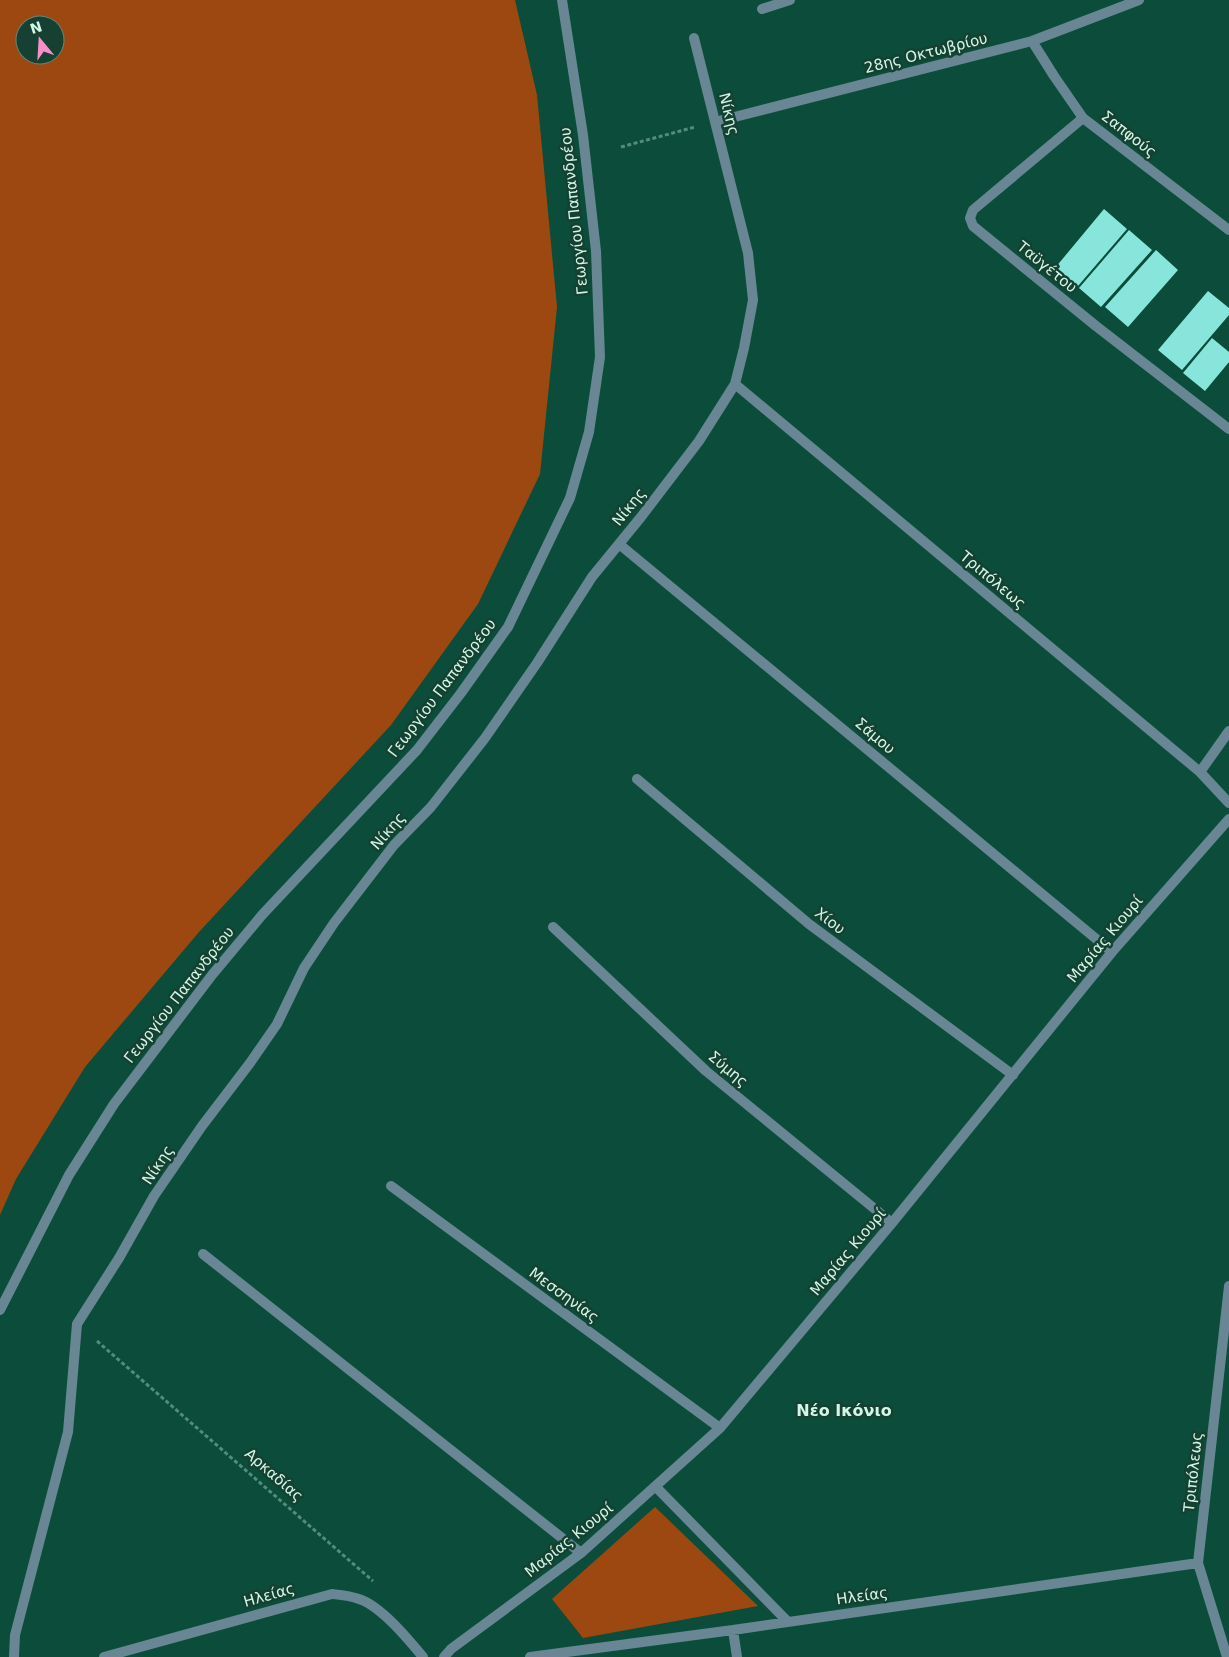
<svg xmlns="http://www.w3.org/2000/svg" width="1229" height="1657" viewBox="0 0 1229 1657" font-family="'DejaVu Sans',sans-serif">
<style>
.green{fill:#9d4810;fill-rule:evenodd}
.building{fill:#88e5db}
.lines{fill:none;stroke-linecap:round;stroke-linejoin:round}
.path{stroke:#548c7a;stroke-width:3;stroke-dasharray:4 2.5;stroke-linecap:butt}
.minor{stroke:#688694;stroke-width:10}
.tertiary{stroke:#688694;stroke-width:10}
.labels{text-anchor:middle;stroke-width:5;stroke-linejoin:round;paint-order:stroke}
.street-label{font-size:15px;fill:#d1f7e7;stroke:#164031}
.neighbourhood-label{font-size:16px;font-weight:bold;fill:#d1f7e7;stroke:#164031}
</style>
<rect width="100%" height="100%" fill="#0b4d3a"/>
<path class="green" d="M0 0H515L537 95 557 307 540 474 478 604 391 725 199 932 85 1067 16 1179 0 1215ZM25 25H55V55H25Z
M655 1507 758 1606 583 1638 552 1599Z"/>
<path class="building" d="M1104 209 1127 229 1078 286 1055 268Z
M1129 230 1152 250 1101 307 1079 288Z
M1156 250 1178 270 1128 327 1105 307Z
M1208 291 1229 308V315L1182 370 1158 350Z
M1212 338 1229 352V362L1205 391 1183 373Z"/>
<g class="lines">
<path class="path" d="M621 147 695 127
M97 1341 373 1581"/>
<path class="minor" d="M762 9 790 0
M1032 41 1054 76 1083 118 1229 230
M1083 118 973 210 970 218 973 226 1096 326 1229 429
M715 122 1032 41 1139 0
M735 384 1200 772 1229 803
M619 544 1112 952
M1200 772 1229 731
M637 779 809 924 1013 1075
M553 927 706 1071 892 1223
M391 1186 720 1428
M203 1254 581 1553
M656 1487 788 1622
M733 1630 737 1657
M14 1657 15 1635 68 1432 77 1324 119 1258 154 1196 202 1126 250 1063 277 1024 304 968 334 923 394 845 431 807 485 738 537 663 592 577 641 517 699 441 735 384 744 348 753 300 748 253 694 38
M104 1657 332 1594C341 1595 351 1596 359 1599 381 1606 409 1640 423 1657
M444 1657 451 1649 581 1553 720 1428 892 1223 1112 952 1229 819
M530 1657 733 1630 1198 1563
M1227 1657 1198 1563 1229 1286"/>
<path class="tertiary" d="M0 1310 69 1175 114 1104 212 975 262 915 417 750 461 693 508 627 570 498 589 432 600 357 596 251 583 135 562 0"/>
</g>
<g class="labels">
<g class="street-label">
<text transform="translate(926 53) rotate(-14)" y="5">28ης Οκτωβρίου</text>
<text transform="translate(729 114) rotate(76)" y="5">Νίκης</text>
<text transform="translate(1129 134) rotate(38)" y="5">Σαπφούς</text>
<text transform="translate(574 211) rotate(-96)" y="5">Γεωργίου Παπανδρέου</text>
<text transform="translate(1047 267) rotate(39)" y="5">Ταϋγέτου</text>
<text transform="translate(629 507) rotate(-51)" y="5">Νίκης</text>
<text transform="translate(993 580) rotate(40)" y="5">Τριπόλεως</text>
<text transform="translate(442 688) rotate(-53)" y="5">Γεωργίου Παπανδρέου</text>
<text transform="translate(875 736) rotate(40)" y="5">Σάμου</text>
<text transform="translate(388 831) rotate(-49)" y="5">Νίκης</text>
<text transform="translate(830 921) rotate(37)" y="5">Χίου</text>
<text transform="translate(1105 939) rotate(-50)" y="5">Μαρίας Κιουρί</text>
<text transform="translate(179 995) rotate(-52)" y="5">Γεωργίου Παπανδρέου</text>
<text transform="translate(728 1069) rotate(40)" y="5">Σύμης</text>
<text transform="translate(158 1165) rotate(-56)" y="5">Νίκης</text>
<text transform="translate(848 1252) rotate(-50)" y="5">Μαρίας Κιουρί</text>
<text transform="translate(564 1295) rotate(36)" y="5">Μεσσηνίας</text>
<text transform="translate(1193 1472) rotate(-84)" y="5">Τριπόλεως</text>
<text transform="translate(274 1475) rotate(41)" y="5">Αρκαδίας</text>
<text transform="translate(569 1540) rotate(-39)" y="5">Μαρίας Κιουρί</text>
<text transform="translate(269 1595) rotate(-16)" y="5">Ηλείας</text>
<text transform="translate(862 1596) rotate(-8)" y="5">Ηλείας</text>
</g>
<g class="neighbourhood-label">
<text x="844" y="1416">Νέο Ικόνιο</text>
</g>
</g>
<g transform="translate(40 40) rotate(342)"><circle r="24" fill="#164031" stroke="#61897a"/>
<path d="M0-4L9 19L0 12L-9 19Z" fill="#f98fc8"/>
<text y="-8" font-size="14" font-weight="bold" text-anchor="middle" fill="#d1f7e7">N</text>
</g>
</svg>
